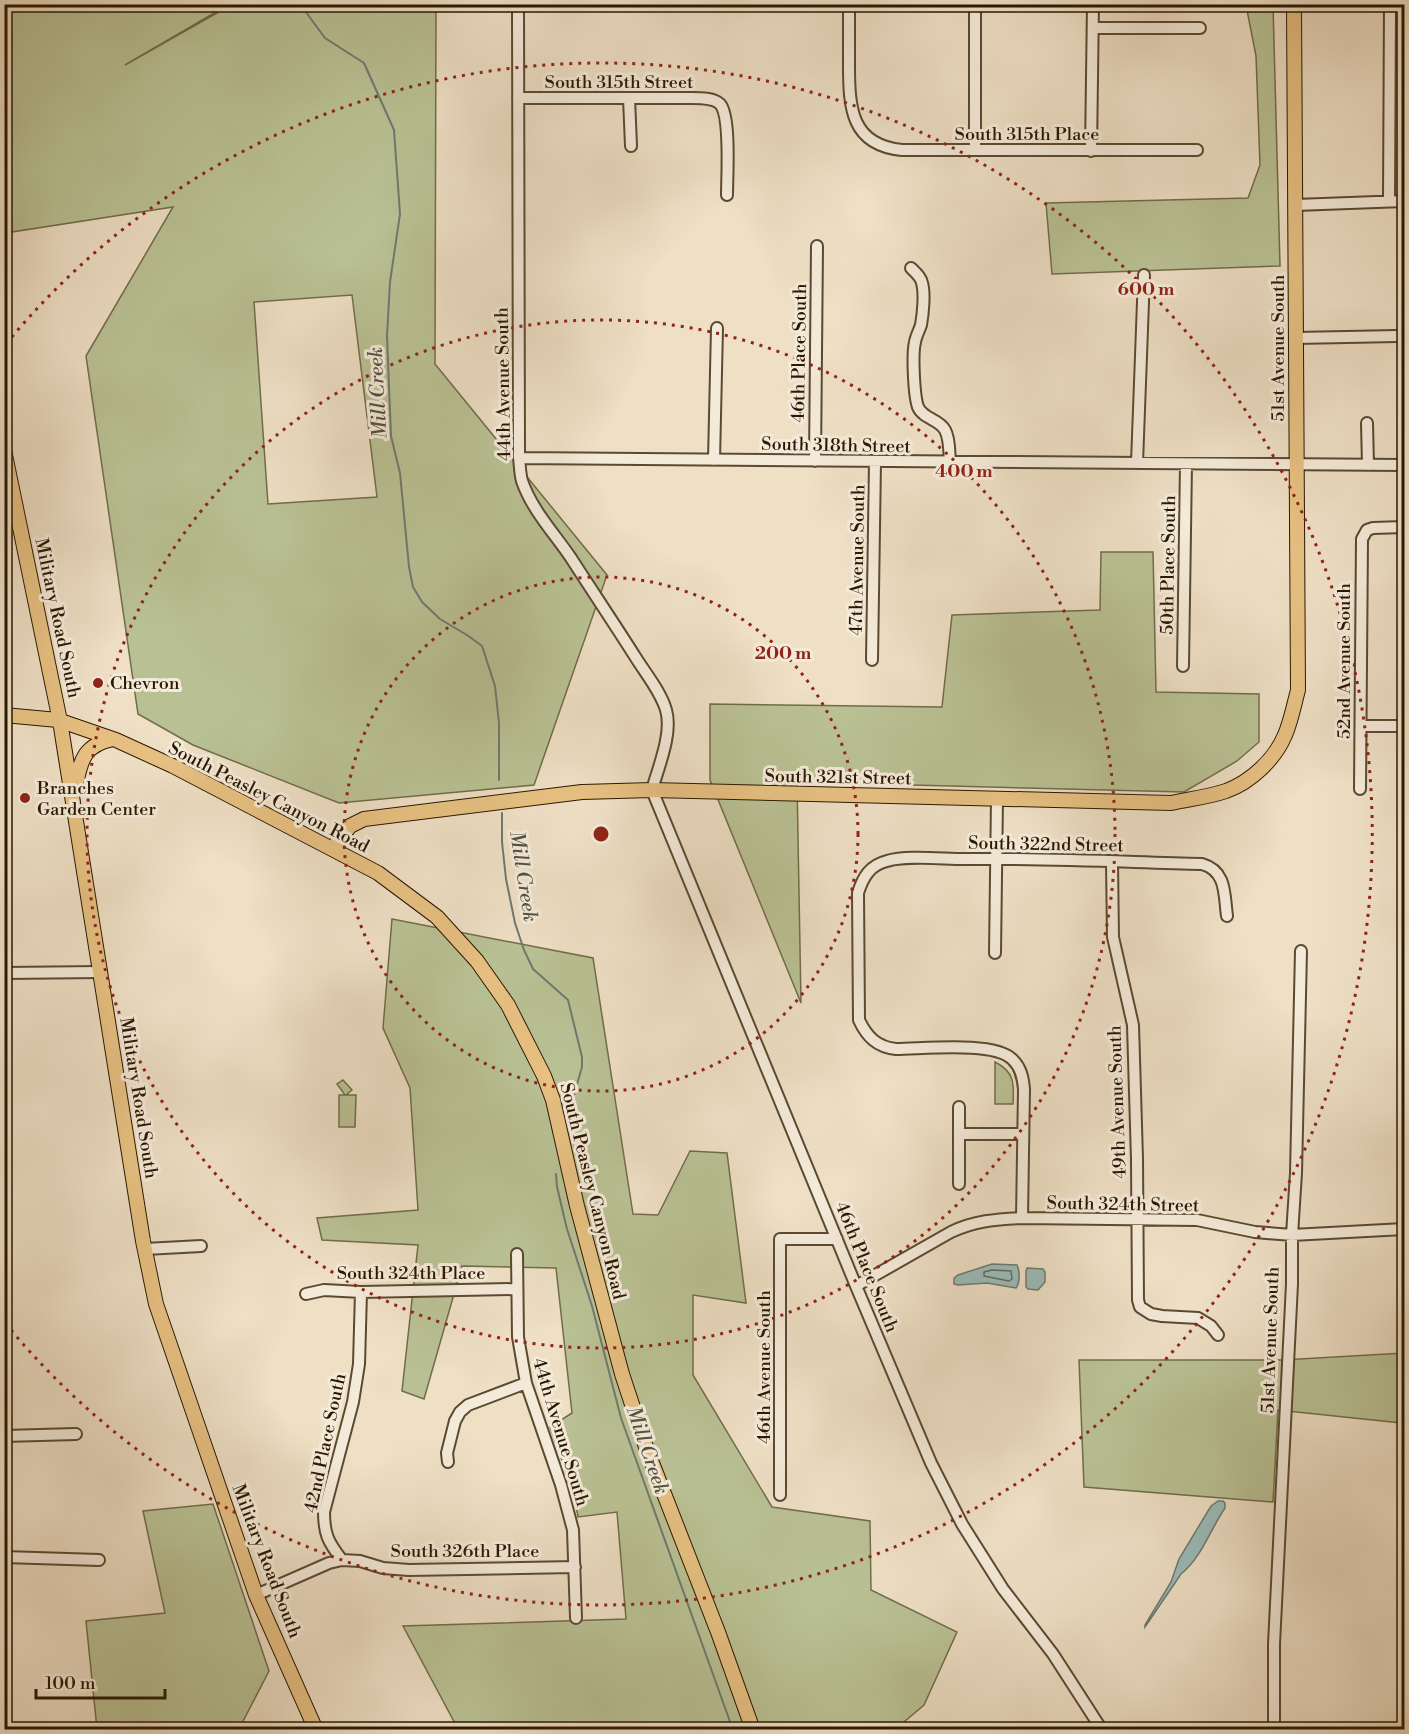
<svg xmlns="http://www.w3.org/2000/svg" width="1409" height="1734" viewBox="0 0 1409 1734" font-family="'Libre Bodoni',serif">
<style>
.green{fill:#b9c194;stroke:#716c4a;stroke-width:1.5;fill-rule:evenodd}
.water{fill:#9abcb9;stroke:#6d7a6f;stroke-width:1.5}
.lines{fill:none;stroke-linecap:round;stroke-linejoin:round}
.shore{stroke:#626a5c;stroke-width:1.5}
.stream{stroke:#6d7a6f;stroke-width:2}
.minor-casing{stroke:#5a4a31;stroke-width:14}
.major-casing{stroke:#291800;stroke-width:16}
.minor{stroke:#f4ead9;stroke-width:10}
.major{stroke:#e7c082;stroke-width:14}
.ring{fill:none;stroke:#8f2418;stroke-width:3;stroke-dasharray:3 6}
.poi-dot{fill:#8f2418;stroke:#f4ead9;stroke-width:2}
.labels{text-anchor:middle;stroke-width:6;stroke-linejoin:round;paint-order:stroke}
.street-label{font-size:18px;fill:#291800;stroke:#f4ead9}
.poi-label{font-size:18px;fill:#291800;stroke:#f4ead9;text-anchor:start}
.water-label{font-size:20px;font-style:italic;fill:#515141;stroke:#f4ead9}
.centre{fill:#8f2418;stroke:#f4ead9;stroke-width:3}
.ring-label{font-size:18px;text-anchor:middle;font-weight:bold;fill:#8f2418;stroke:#f4ead9;stroke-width:6;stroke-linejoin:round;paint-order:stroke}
</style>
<rect width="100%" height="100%" fill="#eedfc5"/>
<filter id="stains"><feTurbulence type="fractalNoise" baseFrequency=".00333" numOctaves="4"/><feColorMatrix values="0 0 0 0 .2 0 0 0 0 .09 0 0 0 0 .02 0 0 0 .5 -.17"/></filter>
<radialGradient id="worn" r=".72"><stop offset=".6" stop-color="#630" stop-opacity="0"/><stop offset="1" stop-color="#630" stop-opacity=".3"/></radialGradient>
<path class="green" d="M5 5H228L125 65 231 5H436L435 364 607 575 534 785 339 803 193 745 138 714 86 356 173 207 5 233ZM352 295 377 497 268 504 254 302Z
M1246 5H1273L1280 266 1052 274 1046 203 1248 198 1260 165 1256 56Z
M1101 552H1153L1156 692 1259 694V742L1237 761 1184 792 797 782 801 1003 710 780V704L942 707 952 615 1100 610Z
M392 919 593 958 633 1214 658 1215 690 1151 727 1153 746 1303 693 1295V1375L772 1507 870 1521 871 1590 957 1632 924 1705 898 1727 928 1729H458L403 1626 626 1619 617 1512 578 1517 574 1494 550 1427 572 1413 556 1268 462 1266 424 1399 402 1391 418 1245 322 1240 317 1218 418 1210 410 1088 383 1028Z
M995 1062C1015 1072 1014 1084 1013 1104H995Z
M343 1080 352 1090 346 1095H356L355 1127H339V1095H345L337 1084Z
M1404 1353V1618H1400L1401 1423 1278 1410 1273 1502 1084 1487 1079 1360H1282Z
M213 1504 269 1671 239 1729H97L86 1621 165 1613 143 1511Z"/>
<path class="water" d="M992 1264 1017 1265C1020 1271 1020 1283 1016 1288L987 1283 958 1285 954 1284V1278L958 1275Z
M1027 1268 1043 1269 1045 1272V1282L1038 1290 1028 1289 1026 1287V1271Z
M1218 1501H1223L1225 1503V1508C1210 1530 1202 1557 1181 1574L1145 1627V1625L1171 1582 1179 1559 1211 1506Z"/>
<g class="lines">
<path class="shore" d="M992 1270 1011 1271 1012 1279 1009 1281 984 1276V1272Z"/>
<path class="stream" d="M300 4 325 38 364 63 394 130 400 214 390 282 387 336 391 436 400 473 409 567 413 587 422 602 440 619 467 635 482 646 495 686 499 723V780
M502 813V842L506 879 515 923 524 950 533 969 568 1000 582 1057V1067L572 1102
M556 1174 557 1187 567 1229 592 1306 621 1418 733 1730"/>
<g class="minor-casing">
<path id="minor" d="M518 4 519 458C520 466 520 474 522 481 532 510 554 533 571 558 593 592 615 625 636 658 646 674 661 692 666 710 673 733 658 768 652 790L856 1286 931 1463 962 1524 1003 1589 1053 1654 1102 1730
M849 4C849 25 849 45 849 65 849 108 851 145 902 150H1197
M975 4V150
M1093 28H1200
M518 98H692C701 98 714 98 720 104 731 116 727 177 727 195
M629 98 631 146
M1091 151 1093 4
M1389 201 1390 4
M1295 205 1404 201
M911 268C916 273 921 277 922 283 925 293 923 314 921 325 919 331 916 336 915 342 912 354 914 396 918 407 923 419 939 419 945 430 950 439 949 452 950 462
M1296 338 1397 336
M1367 423 1368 465
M519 458 1404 465
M714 460 717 328
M815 461 817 246
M1137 463 1144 275
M872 660 875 461
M1183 666 1186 464
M1361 726H1404
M1360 789 1362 539 1367 530 1373 528 1404 527
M1112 862 1113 937 1133 1025 1137 1159 1138 1300 1140 1307 1151 1314 1162 1316 1198 1318 1211 1326 1218 1335
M995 953 997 798
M4 973 101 972
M959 1107V1184
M959 1134H1023
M1022 1218 1024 1089C1023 1078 1021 1067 1012 1059 994 1041 923 1049 896 1049 877 1047 867 1037 859 1020L858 893C863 877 870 865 887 861 906 855 943 859 964 859 1044 858 1123 862 1202 864 1227 871 1224 895 1227 916
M145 1249 201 1246
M517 1254 518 1337 526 1383 561 1485 573 1530 576 1618
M856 1286 951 1232C974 1221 996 1219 1022 1218L1197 1220 1255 1232 1292 1235 1404 1229
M306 1294 324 1290 361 1292 516 1289
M4 1436 76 1434
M448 1462 447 1453 455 1421 460 1412 468 1405 526 1383
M780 1495V1239H837
M4 1557 99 1560
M342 1560C328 1542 324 1534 324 1512L353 1402 359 1364 361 1292
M256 1595 329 1563 342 1560 360 1561 383 1568 409 1570 575 1567
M1274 1730V1644L1292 1284V1235L1296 1173 1301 951"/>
</g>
<g class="major-casing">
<path id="major" d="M4 450 60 721 143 1241 156 1304 256 1595 316 1730
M4 715 58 720 116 740 173 766 332 849 378 873 437 917 477 961 508 1005 544 1076 553 1100 577 1206 622 1374 647 1450 718 1632 753 1730
M74 792C81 764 80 746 113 739
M332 849 350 826 364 819 582 792 652 790 1171 803C1190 799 1208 797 1226 791 1251 782 1275 759 1285 735 1291 721 1294 705 1298 690L1294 4"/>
</g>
<use href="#minor" class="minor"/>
<use href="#major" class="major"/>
</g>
<g class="ring">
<circle cx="601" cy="834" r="257"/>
<circle cx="601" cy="834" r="514"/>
<path d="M6 344A771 771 0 1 1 6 1324"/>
</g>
<g class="poi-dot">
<circle cx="98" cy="683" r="6"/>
<circle cx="25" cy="798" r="6"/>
</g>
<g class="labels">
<g class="street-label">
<text x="619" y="88">South 315th Street</text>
<text x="1027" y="140">South 315th Place</text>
<text transform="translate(1278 348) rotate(-90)" y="6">51st Avenue South</text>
<text transform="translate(799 353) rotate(-89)" y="6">46th Place South</text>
<text transform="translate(503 384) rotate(-91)" y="6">44th Avenue South</text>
<text transform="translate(836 445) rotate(1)" y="6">South 318th Street</text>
<text transform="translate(857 560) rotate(-89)" y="6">47th Avenue South</text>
<text transform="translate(1168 565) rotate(-89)" y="6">50th Place South</text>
<text transform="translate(58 618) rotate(78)" y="6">Military Road South</text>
<text transform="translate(1344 661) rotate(-90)" y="6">52nd Avenue South</text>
<text transform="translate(838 777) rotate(1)" y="6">South 321st Street</text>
<text transform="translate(269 797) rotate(27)" y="6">South Peasley Canyon Road</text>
<text transform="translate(1046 844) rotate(1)" y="6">South 322nd Street</text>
<text transform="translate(139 1098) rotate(81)" y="6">Military Road South</text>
<text transform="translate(1117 1102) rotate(-92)" y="6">49th Avenue South</text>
<text transform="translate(593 1191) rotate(76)" y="6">South Peasley Canyon Road</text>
<text transform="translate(1123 1204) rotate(1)" y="6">South 324th Street</text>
<text transform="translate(867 1267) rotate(68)" y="6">46th Place South</text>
<text x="411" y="1279">South 324th Place</text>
<text transform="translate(1270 1340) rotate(-88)" y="6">51st Avenue South</text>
<text transform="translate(764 1367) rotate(-90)" y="6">46th Avenue South</text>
<text transform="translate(561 1432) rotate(73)" y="6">44th Avenue South</text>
<text transform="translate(325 1443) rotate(-78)" y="6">42nd Place South</text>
<text x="465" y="1557">South 326th Place</text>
<text transform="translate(267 1561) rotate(69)" y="6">Military Road South</text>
</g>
<g class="poi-label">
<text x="110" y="689">Chevron</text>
<text x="37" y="794">Branches<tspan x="37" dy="21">Garden Center</tspan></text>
</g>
<g class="water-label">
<text transform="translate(377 393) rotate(-93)" y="7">Mill Creek</text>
<text transform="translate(524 876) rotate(81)" y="7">Mill Creek</text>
<text transform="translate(648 1450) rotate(71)" y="7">Mill Creek</text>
</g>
</g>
<circle cx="601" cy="834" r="9" class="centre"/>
<g class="ring-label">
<text x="1146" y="295">600 m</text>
<text x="964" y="477">400 m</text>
<text x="783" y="659">200 m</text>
</g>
<rect width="1409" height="1734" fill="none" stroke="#eedfc5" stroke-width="24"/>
<rect x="6" y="6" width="1397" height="1722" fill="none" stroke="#291800" stroke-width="3"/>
<rect x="12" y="12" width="1385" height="1710" fill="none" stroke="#291800" stroke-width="1.5"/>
<path d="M36 1689v9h129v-9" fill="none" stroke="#291800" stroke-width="3"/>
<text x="45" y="1689" font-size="18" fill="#291800" stroke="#f4ead9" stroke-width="4.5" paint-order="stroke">100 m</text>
<rect width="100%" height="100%" filter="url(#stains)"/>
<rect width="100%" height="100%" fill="url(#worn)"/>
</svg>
